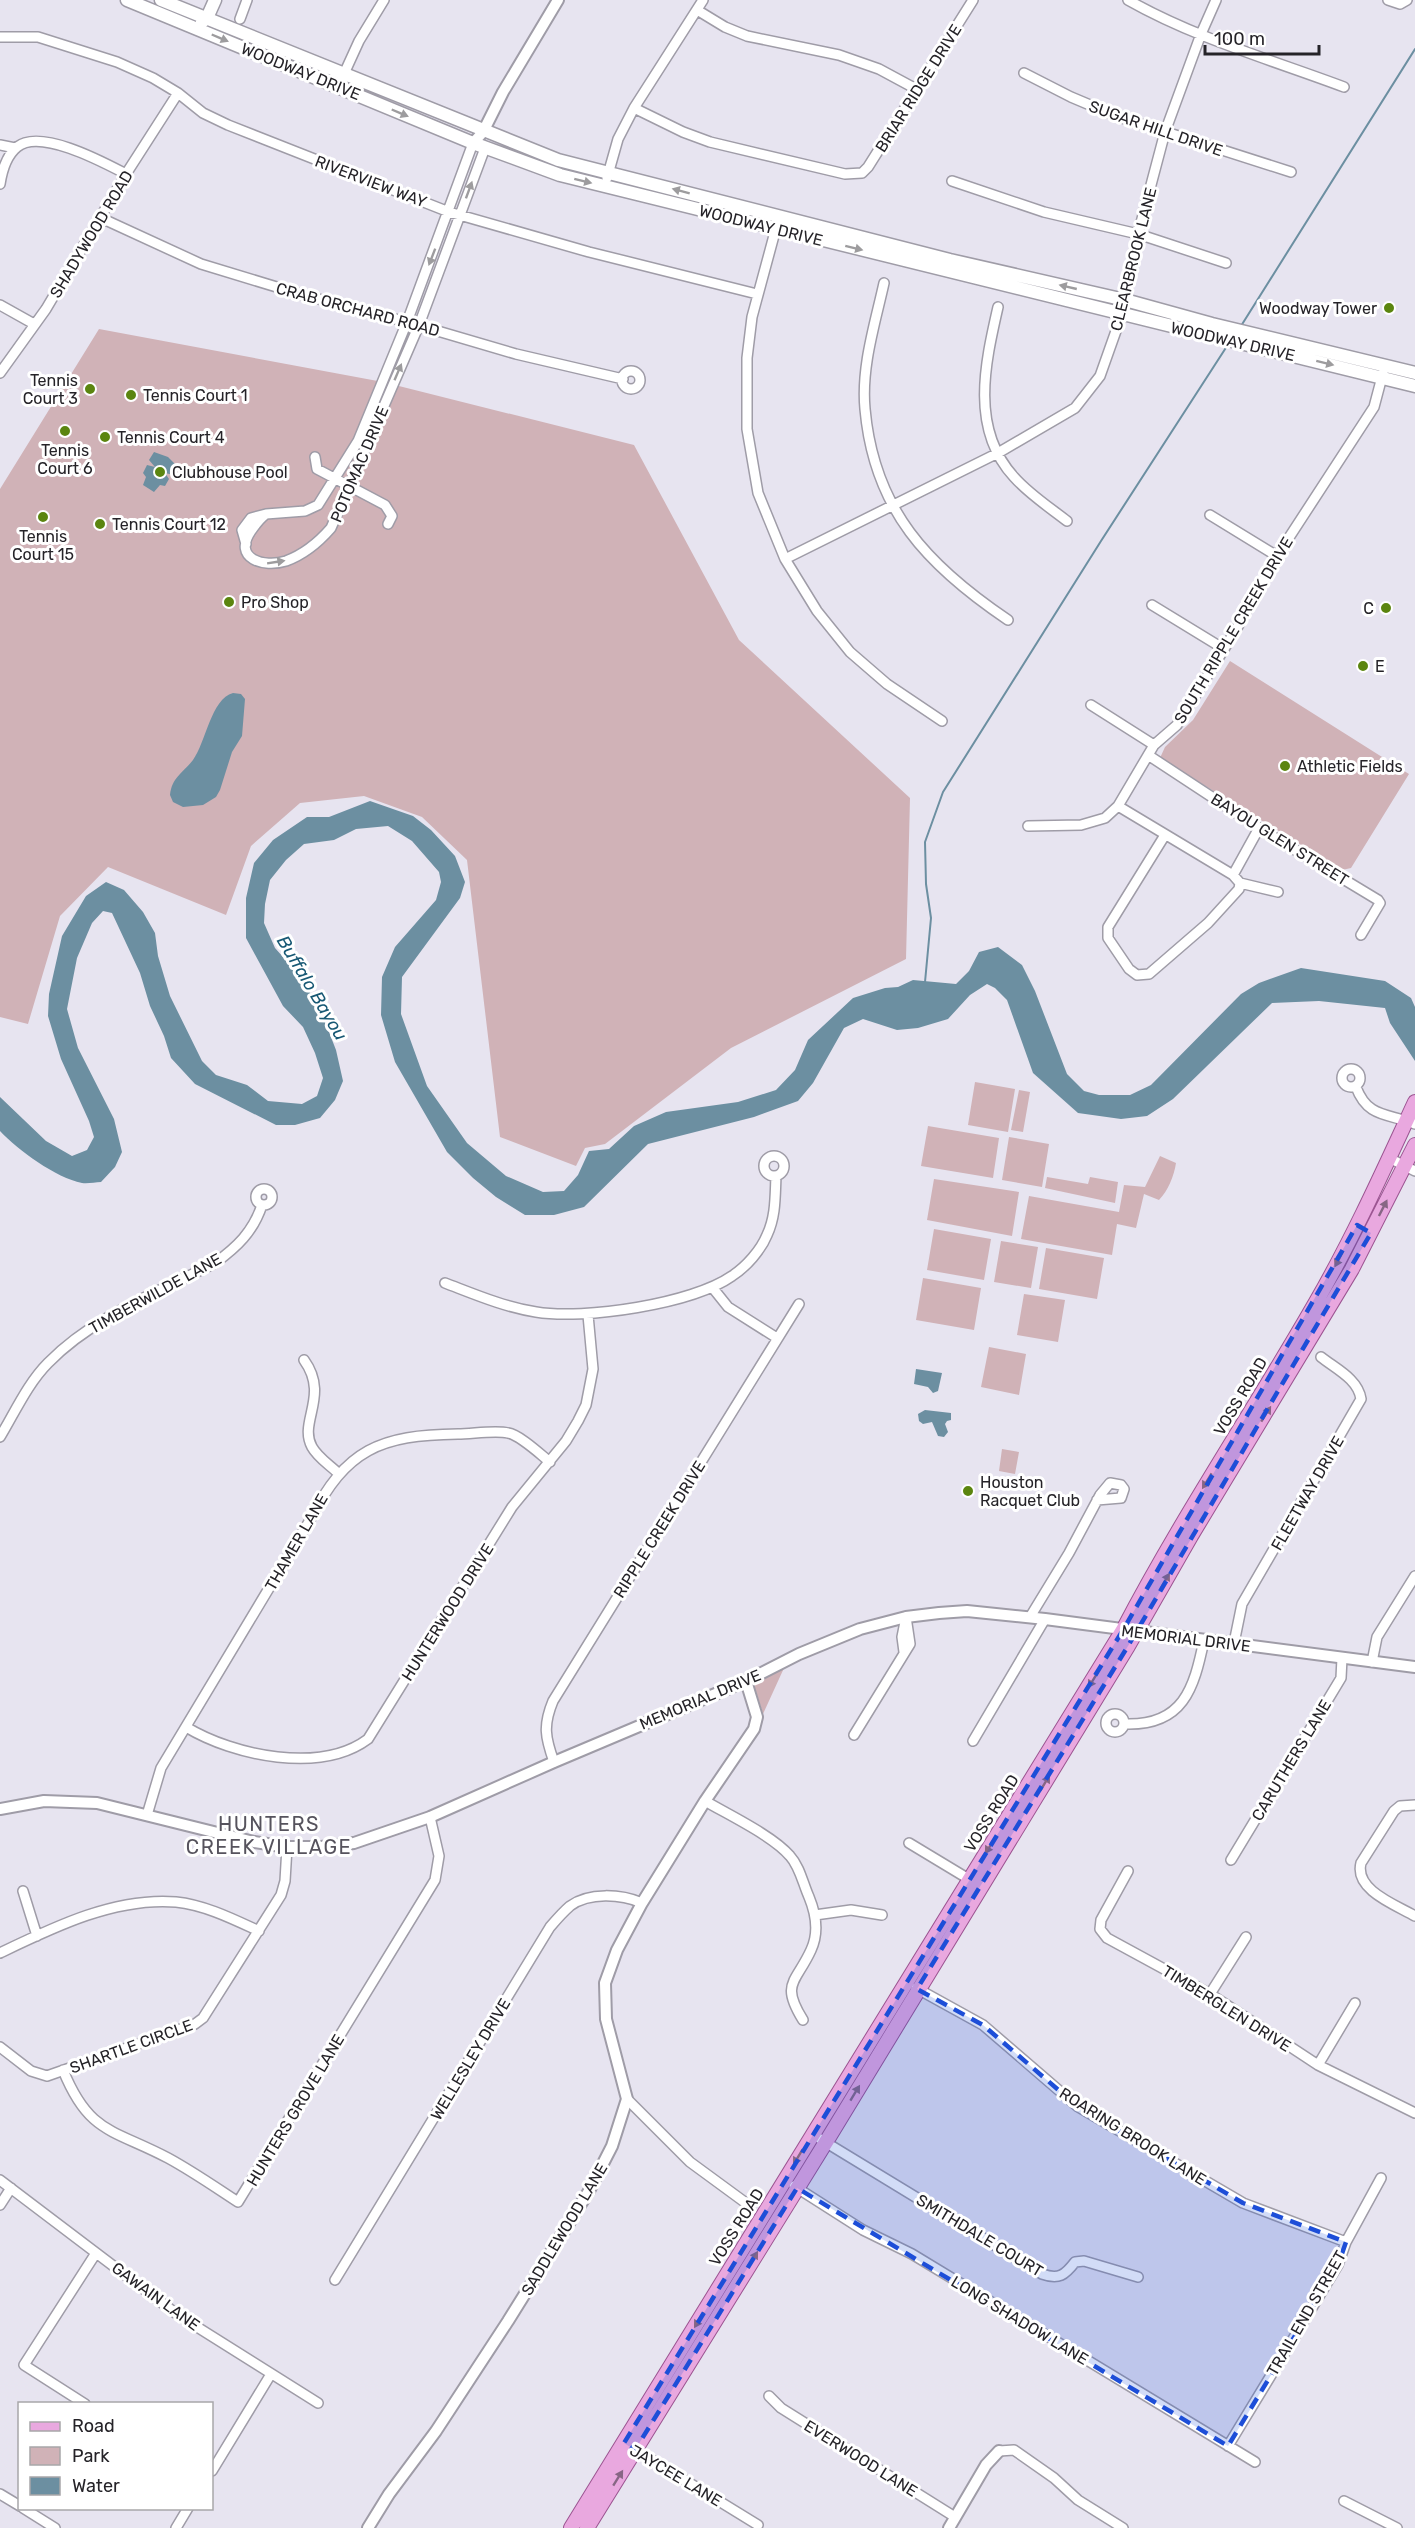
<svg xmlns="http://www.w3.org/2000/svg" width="1415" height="2528" viewBox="0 0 1415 2528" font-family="Rubik,sans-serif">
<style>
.green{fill:#d0b2b7}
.water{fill:#6c8fa1}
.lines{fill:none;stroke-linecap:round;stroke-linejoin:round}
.stream{stroke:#6c8fa1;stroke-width:2}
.minor-casing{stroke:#9f9ca7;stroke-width:12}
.tertiary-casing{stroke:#9f9ca7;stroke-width:14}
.secondary-casing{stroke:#9f9ca7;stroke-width:15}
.primary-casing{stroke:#9b5491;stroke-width:16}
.minor{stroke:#fff;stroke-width:9}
.tertiary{stroke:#fff;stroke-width:10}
.secondary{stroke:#fff;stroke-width:12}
.primary{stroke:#e9a8df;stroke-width:14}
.oneway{fill:#9d9c9e}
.oneway2{fill:#876684}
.marked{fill:#1d4ed8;fill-opacity:0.2;stroke:#1d4ed8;stroke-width:4.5;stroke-dasharray:12 8;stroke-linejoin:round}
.poi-dot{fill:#5b850f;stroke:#fff;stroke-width:2}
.labels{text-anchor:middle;stroke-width:6;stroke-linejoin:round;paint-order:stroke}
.street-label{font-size:16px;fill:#252328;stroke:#fff}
.poi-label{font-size:16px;fill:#252328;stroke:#fff;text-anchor:start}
.water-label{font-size:18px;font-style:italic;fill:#175874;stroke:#fff}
.quarter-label{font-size:20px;letter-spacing:1.5px;fill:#56535d;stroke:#fff}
</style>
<rect width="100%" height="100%" fill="#e7e4f0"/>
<path class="green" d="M99 329 383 382 634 445 739 640 910 798 906 959 731 1048 605 1144 585 1148 576 1166 500 1137 467 860 422 817 364 796 300 803 251 846 226 915 108 867 60 916 28 1024 0 1017V489Z
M1230 661 1409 774 1351 868 1342 870 1160 758 1165 747 1193 720Z
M975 1082 1015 1089 1008 1132 968 1125Z
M1019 1090 1030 1092 1023 1132 1011 1130Z
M928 1126 999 1138 993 1178 921 1166Z
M1009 1137 1049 1144 1042 1187 1002 1180Z
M1160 1156 1176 1163C1174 1176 1168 1191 1159 1200L1144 1194 1136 1228 1117 1224 1112 1255 1021 1239 1029 1196 1119 1212 1124 1185 1145 1187Z
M1047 1177 1088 1184 1090 1177 1118 1182 1115 1203 1045 1188Z
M934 1179 1019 1192 1012 1236 927 1220Z
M934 1229 991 1239 984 1280 927 1270Z
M1001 1241 1038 1247 1031 1288 994 1282Z
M1046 1248 1104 1258 1097 1299 1039 1289Z
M923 1278 981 1288 974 1330 916 1320Z
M1024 1294 1065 1300 1058 1342 1017 1335Z
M989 1347 1026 1354 1019 1395 981 1387Z
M1002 1449 1019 1452 1015 1474 999 1471Z
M784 1668 763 1714 753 1682Z"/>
<path class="water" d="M154 452 168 457 178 467 174 475 165 473 169 479 165 486 160 485 154 492 143 485 146 477 143 473 147 465 155 467 149 460Z
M233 693 241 694 245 699 242 736 232 752 220 790 216 797 203 805 183 807 173 802 170 795C172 777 183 773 193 760 206 742 211 699 233 693Z
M370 801 413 816 431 830 455 856 465 882 460 898 402 977 401 1014 427 1086 467 1143 506 1176 543 1192 564 1191 578 1175 589 1151 609 1149 634 1126 666 1112 738 1102 776 1090 795 1070 808 1040 853 998 885 988 898 987 913 980 956 984 969 971 979 952 998 947 1022 965 1035 991 1067 1074 1084 1091 1099 1095H1130L1151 1085 1241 994 1259 983 1301 968 1385 981 1411 998 1415 1007V1061L1390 1023 1385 1008 1319 1001 1272 1003 1173 1099 1147 1116 1121 1119 1078 1113 1033 1073 1007 1000 995 988 987 984 970 995 948 1019 918 1028 897 1030 863 1019 844 1028 813 1083 798 1101 754 1117 648 1144 584 1207 554 1215H525L496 1197 473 1178 447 1152 395 1062 381 1015 382 977 395 947 436 900 441 882 439 872 412 841 388 826 356 829 334 840 304 844 286 860 270 880 265 904 264 923 275 948 300 976 320 1009 336 1050 343 1081 335 1100 320 1118 295 1125H276L195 1084 171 1058 164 1036 150 1006 140 973 112 913 103 911 92 923 77 958 67 1009 78 1048 114 1119 122 1152 115 1167 101 1182C95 1182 88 1184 82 1183 56 1178 18 1150 0 1131V1097L46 1141 72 1156 87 1150 94 1137 89 1121 61 1059 48 1016 49 994 62 936 86 896 106 882 124 890 143 912 155 933 158 956 170 996 202 1061 216 1075 247 1085 268 1101 302 1104 317 1096 323 1078 315 1053 303 1027 283 1006 246 938V898L254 863 273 840 307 817H329Z
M916 1369 942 1373 938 1391 933 1393 928 1387 914 1384Z
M925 1410 951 1413V1420L947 1421 945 1424 948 1432 944 1437 938 1436 932 1422 923 1424 919 1421 918 1414Z"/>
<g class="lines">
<path class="stream" d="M1241 326 1415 49
M925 982 931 918 926 884 925 842 943 792 1101 541 1229 343"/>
<g class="minor-casing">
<path id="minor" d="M1128 0C1195 38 1272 60 1344 87
M1388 0 1400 4 1407 0
M697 10 725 27 747 36 839 55 879 69 918 90
M240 19 247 0
M0 37H38L117 62 153 78 178 93 203 113 228 125 449 212 589 252 757 294
M1024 73 1071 97 1116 116 1291 172
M338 87 359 41 384 0
M634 108 683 132 710 142 845 174 862 173 868 167 973 0
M0 145 15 148
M607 178 618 139 634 108 703 0
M952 181 1044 212 1138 234 1226 263
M0 184C2 171 6 156 17 147 40 128 103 162 126 174
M779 217 752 317 747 358V429L758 493 785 559 817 611 850 652 887 684 942 721
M101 218 201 264 303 295 407 322 516 354 623 379
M884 283C875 324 861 367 865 409 874 510 928 566 1008 620
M0 305 34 324
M998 307C985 364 970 429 1014 477 1029 494 1049 507 1067 521
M622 380a9 9 0 1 1 18 0a9 9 0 1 1-18 0Z
M0 373 46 309 126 174 178 93
M315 457 317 469 385 505 392 516 388 524
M266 514C259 519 256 524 251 531 232 559 264 568 286 561 305 554 318 543 331 528L419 325 485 148
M1210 515 1277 556
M246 544 242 530 251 518 266 514 305 511 318 505 358 441 407 322 473 143
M785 559 998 453 1075 408 1100 376 1122 314 1138 234 1165 132 1201 34 1216 0
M1152 605 1224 649
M1091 705 1154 745
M1148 755 1259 828 1378 900 1380 903 1361 935
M1118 806 1233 875 1240 883 1239 889 1208 923 1149 974 1137 975 1129 969 1108 938V927L1165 835
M1028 826 1081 825 1105 818 1118 806 1154 745 1177 725 1237 628 1277 556 1374 407 1383 373
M1233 875 1259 828
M1240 883 1278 892
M1342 1078a9 9 0 1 1 18 0a9 9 0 1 1-18 0Z
M1356 1087C1368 1119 1389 1113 1415 1124
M764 1166a10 10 0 1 1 20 0a10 10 0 1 1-20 0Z
M1389 1158 1415 1171
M256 1197a8 8 0 1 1 16 0a8 8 0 1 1-16 0Z
M445 1283C474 1294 504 1307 536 1312 584 1320 692 1304 732 1276 746 1267 761 1250 767 1235 776 1216 775 1196 776 1176
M712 1287 728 1307 777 1338
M304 1360C330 1396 298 1422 312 1447 318 1458 330 1465 339 1474
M0 1437C15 1412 28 1383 48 1363 93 1317 158 1292 215 1263 237 1247 253 1232 262 1205
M1030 1617 1069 1553 1100 1495 1110 1483 1121 1485 1124 1489 1121 1498 1097 1500
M1234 1643 1242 1604 1361 1399C1358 1379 1336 1369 1321 1357
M904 1652 902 1637 905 1622
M1372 1662 1377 1637 1415 1576
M1106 1723a9 9 0 1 1 18 0a9 9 0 1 1-18 0Z
M1125 1724C1183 1726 1194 1689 1204 1640
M186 1727C234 1756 321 1774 368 1739L512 1507 566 1441 578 1421 586 1405 593 1369 588 1315
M854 1735 910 1644 906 1617
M973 1741 1045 1619
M554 1762C545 1737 543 1725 553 1701L799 1304
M705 1801C729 1815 773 1836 790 1856 800 1867 803 1884 809 1897 816 1914 819 1933 811 1950 796 1983 780 1983 803 2020
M1415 1805 1400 1806 1394 1811 1361 1863C1354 1890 1396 1905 1415 1916
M147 1815 161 1768 310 1520C346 1449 380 1435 458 1434 472 1434 495 1430 508 1433 520 1435 540 1454 550 1462
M909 1843 972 1881
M1231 1860 1341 1678 1342 1658
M1128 1871 1101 1920 1100 1929 1107 1938 1210 1994 1318 2065 1415 2113
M23 1891 37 1936
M815 1915 851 1910 882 1915
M0 1953C54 1927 115 1897 176 1902 205 1905 233 1919 259 1931
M916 1988 983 2025 1077 2106 1243 2203 1346 2242
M1210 1994 1246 1937
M0 2047 31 2071 47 2076 195 2024 203 2018 281 1895 285 1881 287 1847
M1318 2065 1355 2003
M63 2070C89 2134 113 2129 168 2158 192 2171 215 2187 238 2202L435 1880 439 1856 430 1817
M627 2099 690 2162 750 2206
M812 2134 1042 2274C1059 2280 1065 2275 1075 2262L1084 2261 1138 2277
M0 2180 178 2315 318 2403
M794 2186 863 2230 912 2254 1255 2462
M0 2205 11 2188
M335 2280 550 1927C556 1920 563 1912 570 1906 589 1892 621 1894 642 1903
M769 2396 781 2408 955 2517
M85 2404 24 2365 96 2253
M1228 2446 1338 2265 1346 2242 1381 2178
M631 2447 758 2525
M999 2451 1014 2450 1054 2478 1078 2500 1123 2528
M212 2471 271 2374
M0 2494 20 2506
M1344 2501 1397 2528
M23 2508 55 2528
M176 2528 188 2508"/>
</g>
<g class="tertiary-casing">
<path id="tertiary" d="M473 143 483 132 503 92 558 0
M0 1809 44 1801 97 1803 254 1842 287 1847H321L354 1843 430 1817 554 1762 746 1681 799 1654 860 1629 906 1617 939 1613 967 1611 1045 1619 1415 1667
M368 2528 389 2494 436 2431 508 2321 589 2191 612 2146 627 2099 606 2019 605 1983 617 1950 642 1903 705 1801 754 1729 757 1717 746 1681
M949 2528 986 2465 999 2451"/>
</g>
<g class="secondary-casing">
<path id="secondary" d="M127 0 473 143 560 175 1415 386
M161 0 558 160 950 260 1125 300 1212 324 1415 373
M202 22 207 18 215 0"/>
</g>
<g class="primary-casing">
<path id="primary" d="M571 2528 1123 1630C1182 1517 1253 1412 1316 1302 1353 1238 1384 1169 1415 1102
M587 2528 826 2142 1128 1646 1191 1536 1352 1269 1415 1145"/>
</g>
<use href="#minor" class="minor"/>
<use href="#tertiary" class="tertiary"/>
<use href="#secondary" class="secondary"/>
<use href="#primary" class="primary"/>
</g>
<defs><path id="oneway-solid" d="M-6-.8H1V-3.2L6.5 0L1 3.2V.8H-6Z" transform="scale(1.5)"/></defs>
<g class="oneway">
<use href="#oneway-solid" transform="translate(220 38) rotate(23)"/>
<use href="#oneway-solid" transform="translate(400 113) rotate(23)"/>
<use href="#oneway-solid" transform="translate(583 181) rotate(14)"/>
<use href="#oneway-solid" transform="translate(469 190) rotate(-70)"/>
<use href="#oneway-solid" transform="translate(681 191) rotate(-165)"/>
<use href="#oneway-solid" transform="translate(854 248) rotate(14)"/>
<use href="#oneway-solid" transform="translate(432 257) rotate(111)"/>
<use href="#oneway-solid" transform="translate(1068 287) rotate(-167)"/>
<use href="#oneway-solid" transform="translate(1325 363) rotate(14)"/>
<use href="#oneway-solid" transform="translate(398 372) rotate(-67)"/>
<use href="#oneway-solid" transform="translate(276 562) rotate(-9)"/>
</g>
<g class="oneway2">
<use href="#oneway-solid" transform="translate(1383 1208) rotate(-63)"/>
<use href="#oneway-solid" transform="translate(1339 1259) rotate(118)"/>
<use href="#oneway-solid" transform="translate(1266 1414) rotate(-58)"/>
<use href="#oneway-solid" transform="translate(1207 1481) rotate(121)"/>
<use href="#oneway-solid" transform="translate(1165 1581) rotate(-60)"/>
<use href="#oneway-solid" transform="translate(1093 1680) rotate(122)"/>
<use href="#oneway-solid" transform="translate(1045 1783) rotate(-59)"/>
<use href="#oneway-solid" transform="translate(990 1846) rotate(122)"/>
<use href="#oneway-solid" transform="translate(855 2093) rotate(-59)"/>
<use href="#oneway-solid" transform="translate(798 2157) rotate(121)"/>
<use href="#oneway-solid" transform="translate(753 2259) rotate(-58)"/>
<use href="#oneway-solid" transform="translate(699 2320) rotate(121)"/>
<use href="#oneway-solid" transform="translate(618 2478) rotate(-58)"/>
</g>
<path class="marked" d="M1357 1225 1371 1233 1128 1646 917 1989 983 2025 1077 2106 1243 2203 1346 2242 1338 2265 1228 2446 797 2188 635 2450 624 2443 1123 1630Z"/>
<g class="poi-dot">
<circle cx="1389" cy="308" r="6"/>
<circle cx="90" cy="389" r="6"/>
<circle cx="131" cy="395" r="6"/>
<circle cx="65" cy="431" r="6"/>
<circle cx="105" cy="437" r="6"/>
<circle cx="160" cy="472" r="6"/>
<circle cx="43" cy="517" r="6"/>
<circle cx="100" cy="524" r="6"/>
<circle cx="229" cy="602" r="6"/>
<circle cx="1386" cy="608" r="6"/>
<circle cx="1363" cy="666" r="6"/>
<circle cx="1285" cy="766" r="6"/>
<circle cx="968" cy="1491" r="6"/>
</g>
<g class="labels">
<g class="street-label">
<text transform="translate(301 71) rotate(22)" y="6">WOODWAY DRIVE</text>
<text transform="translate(918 88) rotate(-58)" y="6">BRIAR RIDGE DRIVE</text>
<text transform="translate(1156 128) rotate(19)" y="6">SUGAR HILL DRIVE</text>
<text transform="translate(371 181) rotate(21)" y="6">RIVERVIEW WAY</text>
<text transform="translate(761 225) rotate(14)" y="6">WOODWAY DRIVE</text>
<text transform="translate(91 234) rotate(-59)" y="6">SHADYWOOD ROAD</text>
<text transform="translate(1133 259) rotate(-76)" y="6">CLEARBROOK LANE</text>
<text transform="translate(358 309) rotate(15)" y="6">CRAB ORCHARD ROAD</text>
<text transform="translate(1233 341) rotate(13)" y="6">WOODWAY DRIVE</text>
<text transform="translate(359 464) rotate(-67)" y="6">POTOMAC DRIVE</text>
<text transform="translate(1233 630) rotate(-59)" y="6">SOUTH RIPPLE CREEK DRIVE</text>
<text transform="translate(1280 839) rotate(32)" y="6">BAYOU GLEN STREET</text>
<text transform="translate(155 1293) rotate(-29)" y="6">TIMBERWILDE LANE</text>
<text transform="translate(1240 1396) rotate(-59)" y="6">VOSS ROAD</text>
<text transform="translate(1307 1493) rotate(-60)" y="6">FLEETWAY DRIVE</text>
<text transform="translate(659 1529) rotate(-58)" y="6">RIPPLE CREEK DRIVE</text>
<text transform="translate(296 1542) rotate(-60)" y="6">THAMER LANE</text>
<text transform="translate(447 1612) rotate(-58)" y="6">HUNTERWOOD DRIVE</text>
<text transform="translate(1186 1638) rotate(7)" y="6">MEMORIAL DRIVE</text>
<text transform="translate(700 1699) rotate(-23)" y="6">MEMORIAL DRIVE</text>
<text transform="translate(1291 1760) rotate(-59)" y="6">CARUTHERS LANE</text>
<text transform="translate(991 1813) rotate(-58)" y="6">VOSS ROAD</text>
<text transform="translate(1227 2008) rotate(32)" y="6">TIMBERGLEN DRIVE</text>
<text transform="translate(131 2046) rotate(-20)" y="6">SHARTLE CIRCLE</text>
<text transform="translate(470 2059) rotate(-59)" y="6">WELLESLEY DRIVE</text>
<text transform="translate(295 2110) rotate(-59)" y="6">HUNTERS GROVE LANE</text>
<text transform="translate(1133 2136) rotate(32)" y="6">ROARING BROOK LANE</text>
<text transform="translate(736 2227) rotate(-58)" y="6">VOSS ROAD</text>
<text transform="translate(564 2229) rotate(-59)" y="6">SADDLEWOOD LANE</text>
<text transform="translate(980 2235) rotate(31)" y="6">SMITHDALE COURT</text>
<text transform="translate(156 2296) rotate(36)" y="6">GAWAIN LANE</text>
<text transform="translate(1306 2313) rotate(-60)" y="6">TRAIL END STREET</text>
<text transform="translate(1020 2320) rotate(31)" y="6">LONG SHADOW LANE</text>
<text transform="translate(861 2458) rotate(32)" y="6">EVERWOOD LANE</text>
<text transform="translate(676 2475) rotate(31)" y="6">JAYCEE LANE</text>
</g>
<g class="poi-label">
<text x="1377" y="314" text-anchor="end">Woodway Tower</text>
<text x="78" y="386" text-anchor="end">Tennis<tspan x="78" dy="18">Court 3</tspan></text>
<text x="143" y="401">Tennis Court 1</text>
<text x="117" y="443">Tennis Court 4</text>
<text x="65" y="456" text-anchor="middle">Tennis<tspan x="65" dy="18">Court 6</tspan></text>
<text x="172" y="478">Clubhouse Pool</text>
<text x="112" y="530">Tennis Court 12</text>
<text x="43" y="542" text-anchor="middle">Tennis<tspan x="43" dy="18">Court 15</tspan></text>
<text x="241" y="608">Pro Shop</text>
<text x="1374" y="614" text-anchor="end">C</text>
<text x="1375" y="672">E</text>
<text x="1297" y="772">Athletic Fields</text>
<text x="980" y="1488">Houston<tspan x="980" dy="18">Racquet Club</tspan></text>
</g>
<g class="water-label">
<text transform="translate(312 988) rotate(59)" y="6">Buffalo Bayou</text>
</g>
<g class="quarter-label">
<text x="269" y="1831">HUNTERS<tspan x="269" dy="23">CREEK VILLAGE</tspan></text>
</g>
</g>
<rect x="18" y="2402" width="195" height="108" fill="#ffffff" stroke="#a8a7a9" stroke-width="1.5"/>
<rect x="30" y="2422" width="30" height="9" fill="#e9a8df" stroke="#a8a7a9" stroke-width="1.5"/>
<text x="72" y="2432" font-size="18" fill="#252328">Road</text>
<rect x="30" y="2447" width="30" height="18" fill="#d0b2b7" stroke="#a8a7a9" stroke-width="1.5"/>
<text x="72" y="2462" font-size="18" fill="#252328">Park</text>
<rect x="30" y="2477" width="30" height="18" fill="#6c8fa1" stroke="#a8a7a9" stroke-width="1.5"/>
<text x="72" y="2492" font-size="18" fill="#252328">Water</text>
<path d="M1205 45v9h114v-9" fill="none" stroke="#252328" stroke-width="3"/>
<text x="1214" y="45" font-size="18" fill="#252328" stroke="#ffffff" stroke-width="4.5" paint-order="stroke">100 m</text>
</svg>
